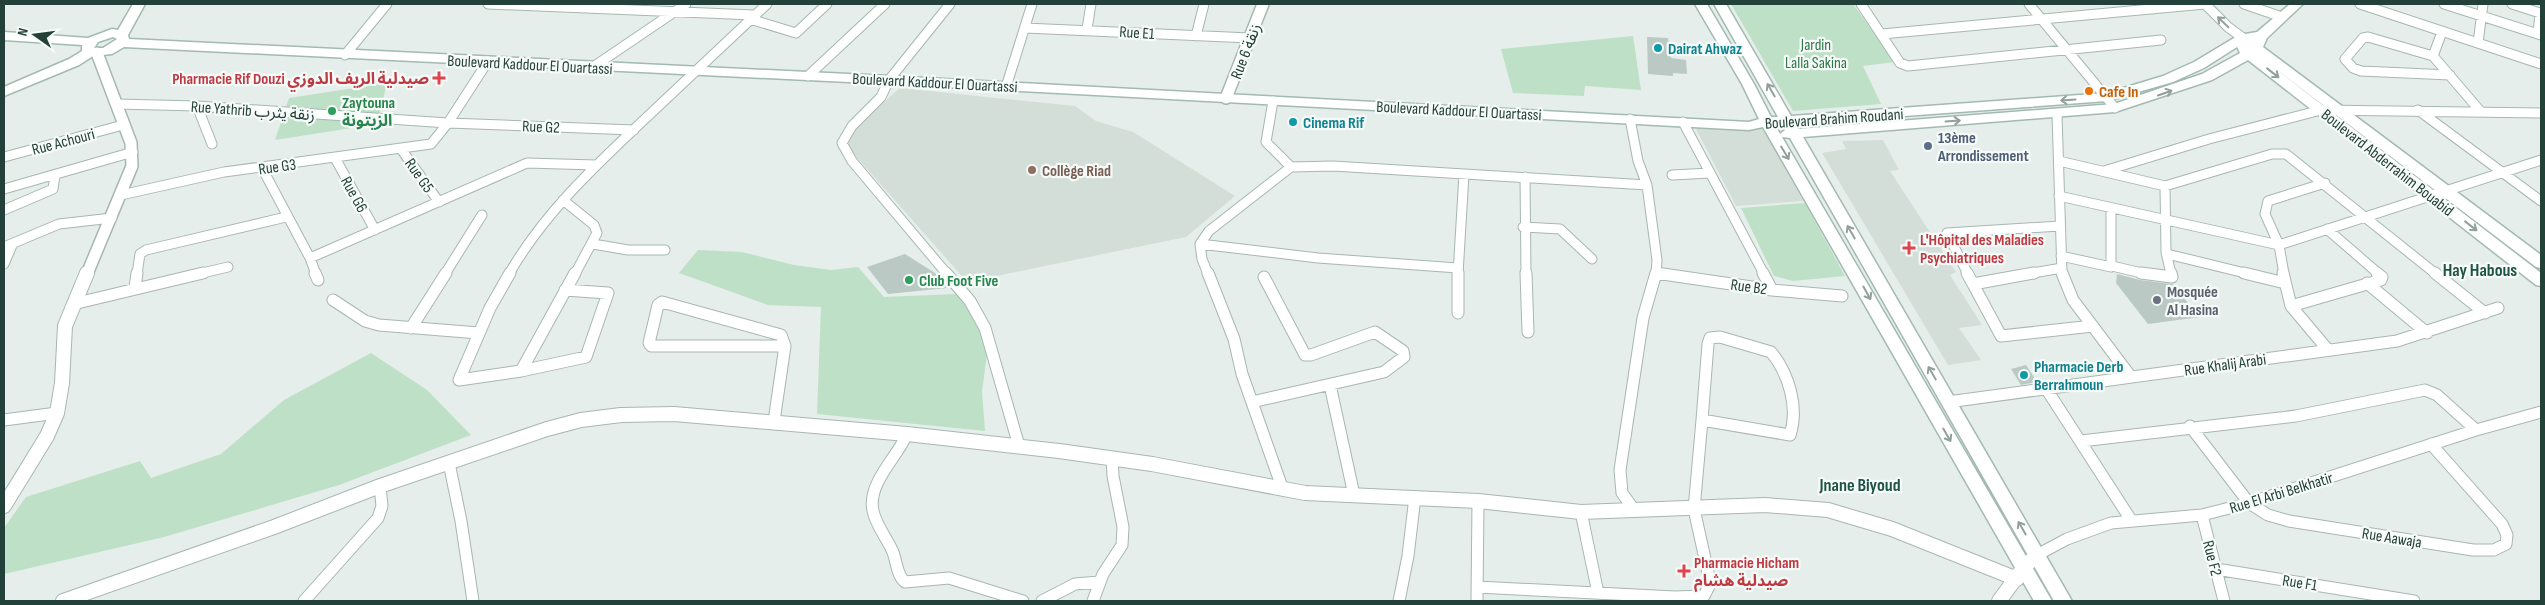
<svg xmlns="http://www.w3.org/2000/svg" width="2545" height="605" viewBox="0 0 2545 605" font-family="'Sofia Sans Condensed','Noto Sans Arabic',sans-serif">
<style>
.built{fill:#d3ded9}
.green{fill:#bee0c6}
.building{fill:#bac9c3}
.lines{fill:none;stroke-linecap:round;stroke-linejoin:round}
.minor-far1-casing{stroke:#a7b7b1;stroke-width:11}
.minor-casing{stroke:#a7b7b1;stroke-width:13}
.tertiary-far1-casing{stroke:#a7b7b1;stroke-width:14}
.tertiary-casing{stroke:#a7b7b1;stroke-width:16}
.secondary-casing{stroke:#a3bab1;stroke-width:3}
.minor-far1{stroke:#fff;stroke-width:9}
.minor{stroke:#fff;stroke-width:11}
.tertiary-far1{stroke:#fff;stroke-width:11}
.tertiary{stroke:#fff;stroke-width:14}
.secondary{fill:#fff;fill-rule:evenodd}
.oneway{stroke:#91a09c}
.culture-dot{fill:#0f9aa8;stroke:#f6faf8;stroke-width:2}
.health-dot{fill:#e0444e;stroke:#f6faf8;stroke-width:2}
.food-dot{fill:#e8710a;stroke:#f6faf8;stroke-width:2}
.leisure-dot{fill:#2e9e5b;stroke:#f6faf8;stroke-width:2}
.service-dot{fill:#5c6f8a;stroke:#f6faf8;stroke-width:2}
.education-dot{fill:#8d6e63;stroke:#f6faf8;stroke-width:2}
.worship-dot{fill:#6b7280;stroke:#f6faf8;stroke-width:2}
.labels{text-anchor:middle;stroke-width:4.5;stroke-linejoin:round;paint-order:stroke}
.street-label{font-size:16px;fill:#234138;stroke:#f6faf8}
.park-label{font-size:16px;fill:#2c7947;stroke:#f6faf8}
.culture-label{font-size:16px;font-weight:bold;fill:#0d838f;stroke:#f6faf8;text-anchor:start}
.health-label{font-size:16px;font-weight:bold;fill:#be3a42;stroke:#f6faf8;text-anchor:start}
.food-label{font-size:16px;font-weight:bold;fill:#c56008;stroke:#f6faf8;text-anchor:start}
.leisure-label{font-size:16px;font-weight:bold;fill:#27864d;stroke:#f6faf8;text-anchor:start}
.service-label{font-size:16px;font-weight:bold;fill:#4e5e75;stroke:#f6faf8;text-anchor:start}
.education-label{font-size:16px;font-weight:bold;fill:#785e54;stroke:#f6faf8;text-anchor:start}
.worship-label{font-size:16px;font-weight:bold;fill:#5b616d;stroke:#f6faf8;text-anchor:start}
.neighbourhood-label{font-size:18px;font-weight:bold;fill:#1e5445;stroke:#f6faf8}
</style>
<rect width="100%" height="100%" fill="#e5eeea"/>
<path class="built" d="M900 88 1075 106 1096 121 1133 132 1235 196 1186 237 967 282 846 145 860 123Z
M1695 127 1763 128 1803 201 1736 206Z
M1883 140 1899 170 1890 171 1956 272 1950 275 1982 325 1959 328 1981 360 1948 365 1822 153 1846 149 1842 141Z"/>
<path class="green" d="M1731 4H1853L1895 62 1863 66 1881 104 1793 111Z
M1633 36 1641 90 1585 86 1584 96 1513 93 1501 49Z
M387 83 377 124 275 140 289 98Z
M1805 203 1845 276 1793 281 1774 276 1741 208Z
M698 250 742 252 794 265 831 270 858 267 884 297 956 294 974 310 988 346 982 392 985 431 817 414 821 307 768 305 679 273Z
M371 353 427 390 471 435 339 485 164 537 4 574V528L26 497 140 461 151 478 221 454 284 400Z"/>
<path class="building" d="M1647 37 1668 38 1671 58 1686 60 1687 74 1673 73V76L1648 74Z
M905 254 935 273 947 288 888 294 867 267Z
M2117 274 2140 280 2172 284 2200 317 2148 324 2116 283Z
M2026 365 2037 382 2021 385 2011 369Z"/>
<g class="lines">
<g class="minor-far1-casing">
<path id="minor-far1" d="M488 4 754 15
M1861 4 1900 63 1908 66 2161 40
M2029 4 2115 108
M2205 4 2228 27 2243 38
M2244 4 2282 17
M2360 4 2541 64
M2444 4 2541 35
M2512 4 2540 13 2538 34
M750 19 796 33 827 4
M1025 28 1250 38
M1087 29 1091 4
M2442 32 2433 56 2481 112
M1882 34 2205 4
M1196 36 1204 4
M2478 43 2483 4
M345 55 387 4
M2433 56 2368 37 2363 38 2345 59 2353 68 2361 71 2450 75
M593 67 686 4
M808 76 885 4
M1006 87 1032 4
M1273 101 1266 142 1291 167
M117 104 197 106 448 123 634 130
M197 106 212 144
M2418 110 2541 201
M2057 114 2062 274
M1630 119 1638 161 1647 185 1657 260 1656 274
M1683 122 1764 274
M401 149 439 202
M4 157 123 125
M335 158 375 230
M2059 161 2165 186 2272 154H2286L2436 274
M262 168 310 258 316 274
M2104 171 2209 139 2321 110 2541 113
M1672 175 1710 173
M1525 177 1526 274
M2165 186 2166 252 2171 274
M4 189 133 152
M121 195 224 172 431 144 448 123 488 61
M2059 196 2279 245
M563 200 594 225 597 233 575 274
M4 210 53 189 55 175
M1523 227 1560 229 1592 259
M2327 229 2379 274
M593 244 628 250H665
M1200 244 1318 258 1458 268
M2279 245 2265 214 2268 201 2325 183
M4 247 59 224 112 218
M2167 254 2249 274
M2061 256 2111 267V208
M310 258 527 163 596 165
M4 264 13 243
M2112 266 2146 274
M1656 273 1664 274
M137 274 140 254 146 250 286 217
M198 274 228 267
M445 274 482 215
M509 274C544 213 596 165 647 117 687 79 727 42 767 4
M947 274 852 161 842 143 852 126 881 97 889 80 950 4
M1208 274 1202 259 1200 244 1209 231 1291 167 1333 166 1647 185
M1458 274 1464 174
M1968 274 1947 233 2060 226
M2027 274 2062 268
M2284 274 2279 245 2541 160"/>
</g>
<g class="minor-casing">
<path id="minor" d="M315 273 318 280
M510 273 490 308 459 380 521 371 586 357 608 293 565 290
M946 273 970 301 985 328 1019 446
M1208 273 1234 339 1242 374 1283 490
M1458 273V313
M1526 273 1528 332
M1656 273 1772 290 1842 296
M1763 273 1772 290
M1967 273 1973 284
M2034 273 1973 284 2001 336 2093 326
M2062 273 2073 300 2131 377
M2141 273 2172 277 2171 273
M2244 273 2285 283
M2283 273 2291 306 2328 350
M2435 273 2485 313
M2367 283 2427 333
M135 288 137 273
M333 300 365 321 379 325 479 333
M662 302 781 335 785 346H651L649 343 658 305Z
M73 304 203 273
M2291 306 2381 280 2382 277 2377 273
M411 328 446 273
M1720 337 1771 352C1789 374 1799 408 1790 435L1702 420 1708 344 1710 338Z
M521 371 575 273
M1330 385 1354 495
M2047 390 2131 520
M1252 402 1384 372 1404 357 1403 351 1375 332 1311 355H1305L1264 277
M1948 402 2397 341 2498 308
M4 420 57 413
M774 421 785 346
M2190 426 2249 503 2268 515 2289 521 2473 550H2494L2506 544 2507 535 2502 524 2431 444
M907 434C897 458 867 483 873 511 876 525 886 537 892 550 897 560 896 575 905 582L949 578 1023 601
M2081 441 2296 416 2425 390 2437 395 2476 430
M449 463 461 521 473 601
M1635 511 1622 493 1620 470 1643 318 1656 273
M1581 512 1598 593
M2202 515 2224 601
M2037 555 2067 539 2111 523 2202 515 2249 503 2476 430 2541 412
M2216 569 2414 601
M1477 587 1675 597 1704 596 1709 586V577L1694 509 1702 420
M304 601 378 518 382 506 380 486
M1042 601 1075 584 1099 582
M1093 601 1103 574 1122 545 1123 527 1113 476 1112 458
M1399 601 1408 556 1415 497
M1477 601 1478 501"/>
</g>
<g class="tertiary-far1-casing">
<path id="tertiary-far1" d="M1226 98 1263 4
M87 274 132 166 131 143 97 53"/>
</g>
<g class="tertiary-casing">
<path id="tertiary" d="M4 506 47 436 57 413 62 383 65 326 87 273
M63 601 274 527 380 486 547 429 581 420 621 415 674 414 907 434 1059 451 1152 464 1305 493 1478 501 1581 512 1765 505 1828 510 1892 529 2017 579
M1999 601 2024 567 2037 555"/>
</g>
<g class="secondary-casing">
<path id="secondary" d="M133 4H145L128 35 129 39 889 76 1749 122 1759 119 1742 84 1695 4H1707L1754 84 1771 117H1778L1714 4H1726L1791 116 2107 93 2163 76 2194 62 2239 35 2257 32 2290 4H2303L2267 38 2263 47 2541 255V268L2536 267 2256 54 2541 273V286L2536 285 2248 60 2212 80 2115 112 1803 137 2072 601H2054L1790 138 1782 137 2052 601H2034L1763 127 1749 130 889 84 124 47 112 54 93 56 79 65 4 96V87L69 59 82 51V45L4 40V32L88 38 112 29 118 30ZM113 37 117 39 103 48H94L98 42ZM2237 47 2240 53 2202 74 2114 104 1798 129 1796 124 2107 101 2173 82 2204 68ZM1783 125 1785 130 1780 134 1776 126Z"/>
</g>
<use href="#minor-far1" class="minor-far1"/>
<use href="#minor" class="minor"/>
<use href="#tertiary-far1" class="tertiary-far1"/>
<use href="#tertiary" class="tertiary"/>
<use href="#secondary" class="secondary"/>
</g>
<defs><path id="oneway-shaft" d="M-6 0H5M1.5-3L5.5 0L1.5 3" fill="none" stroke-width="1.6" stroke-linecap="round" stroke-linejoin="round" transform="scale(1.25)"/></defs>
<g class="oneway">
<use href="#oneway-shaft" transform="translate(2223 22) rotate(-136)"/>
<use href="#oneway-shaft" transform="translate(2273 73) rotate(38)"/>
<use href="#oneway-shaft" transform="translate(1771 90) rotate(-120)"/>
<use href="#oneway-shaft" transform="translate(2165 93) rotate(-19)"/>
<use href="#oneway-shaft" transform="translate(2068 100) rotate(176)"/>
<use href="#oneway-shaft" transform="translate(1953 121) rotate(-4)"/>
<use href="#oneway-shaft" transform="translate(1785 153) rotate(59)"/>
<use href="#oneway-shaft" transform="translate(2471 226) rotate(38)"/>
<use href="#oneway-shaft" transform="translate(1851 232) rotate(-120)"/>
<use href="#oneway-shaft" transform="translate(1867 293) rotate(61)"/>
<use href="#oneway-shaft" transform="translate(1932 373) rotate(-120)"/>
<use href="#oneway-shaft" transform="translate(1947 435) rotate(60)"/>
<use href="#oneway-shaft" transform="translate(2022 528) rotate(-120)"/>
</g>
<g class="culture-dot">
<circle cx="1658" cy="48" r="5"/>
<circle cx="1293" cy="122" r="5"/>
<circle cx="2024" cy="375" r="5"/>
</g>
<g class="health-dot">
<path d="M436.5 70.5h5v5h5v5h-5v5h-5v-5h-5v-5h5z"/>
<path d="M1906.5 240.5h5v5h5v5h-5v5h-5v-5h-5v-5h5z"/>
<path d="M1681.5 563.5h5v5h5v5h-5v5h-5v-5h-5v-5h5z"/>
</g>
<circle class="food-dot" cx="2089" cy="91" r="5"/>
<g class="leisure-dot">
<circle cx="332" cy="111" r="5"/>
<circle cx="909" cy="280" r="5"/>
</g>
<circle class="service-dot" cx="1928" cy="146" r="5"/>
<circle class="education-dot" cx="1032" cy="170" r="5"/>
<circle class="worship-dot" cx="2157" cy="300" r="5"/>
<g class="labels">
<g class="street-label">
<text transform="translate(1137 32) rotate(4)" y="6">Rue E1</text>
<text transform="translate(1245 51) rotate(-69)" y="6">Rue 6 زنقة</text>
<text transform="translate(530 64) rotate(3)" y="6">Boulevard Kaddour El Ouartassi</text>
<text transform="translate(935 82) rotate(3)" y="6">Boulevard Kaddour El Ouartassi</text>
<text transform="translate(253 110) rotate(4)" y="6">Rue Yathrib زنقة يثرب</text>
<text transform="translate(1459 110) rotate(3)" y="6">Boulevard Kaddour El Ouartassi</text>
<text transform="translate(1834 118) rotate(-4)" y="6">Boulevard Brahim Roudani</text>
<text transform="translate(541 126) rotate(2)" y="6">Rue G2</text>
<text transform="translate(63 141) rotate(-15)" y="6">Rue Achouri</text>
<text transform="translate(2388 162) rotate(38)" y="6">Boulevard Abderrahim Bouabid</text>
<text transform="translate(277 166) rotate(-8)" y="6">Rue G3</text>
<text transform="translate(420 175) rotate(55)" y="6">Rue G5</text>
<text transform="translate(355 194) rotate(61)" y="6">Rue G6</text>
<text transform="translate(1749 286) rotate(8)" y="6">Rue B2</text>
<text transform="translate(2225 364) rotate(-8)" y="6">Rue Khalij Arabi</text>
<text transform="translate(2281 492) rotate(-17)" y="6">Rue El Arbi Belkhatir</text>
<text transform="translate(2392 537) rotate(9)" y="6">Rue Aawaja</text>
<text transform="translate(2213 558) rotate(76)" y="6">Rue F2</text>
<text transform="translate(2300 582) rotate(9)" y="6">Rue F1</text>
</g>
<g class="park-label">
<text x="1816" y="50">Jardin<tspan x="1816" dy="18">Lalla Sakina</tspan></text>
</g>
<g class="culture-label">
<text x="1668" y="54">Dairat Ahwaz</text>
<text x="1303" y="128">Cinema Rif</text>
<text x="2034" y="372">Pharmacie Derb<tspan x="2034" dy="18">Berrahmoun</tspan></text>
</g>
<g class="health-label">
<text x="429" y="84" text-anchor="end">Pharmacie Rif Douzi صيدلية الريف الدوزي</text>
<text x="1920" y="245">L'Hôpital des Maladies<tspan x="1920" dy="18">Psychiatriques</tspan></text>
<text x="1694" y="568">Pharmacie Hicham<tspan x="1694" dy="18">صيدلية هشام</tspan></text>
</g>
<g class="food-label">
<text x="2099" y="97">Cafe In</text>
</g>
<g class="leisure-label">
<text x="342" y="108">Zaytouna<tspan x="342" dy="18">الزيتونة</tspan></text>
<text x="919" y="286">Club Foot Five</text>
</g>
<g class="service-label">
<text x="1938" y="143">13ème<tspan x="1938" dy="18">Arrondissement</tspan></text>
</g>
<g class="education-label">
<text x="1042" y="176">Collège Riad</text>
</g>
<g class="worship-label">
<text x="2167" y="297">Mosquée<tspan x="2167" dy="18">Al Hasina</tspan></text>
</g>
<g class="neighbourhood-label">
<text x="2480" y="276">Hay Habous</text>
<text x="1860" y="491">Jnane Biyoud</text>
</g>
</g>
<rect width="2545" height="605" fill="none" stroke="#234138" stroke-width="10"/>
<g transform="translate(35 35) rotate(284)" stroke="#f6faf8" stroke-width="4" paint-order="stroke">
<path d="M0-4L9 19L0 12L-9 19Z" fill="#234138"/>
<text y="-8" font-size="14" font-weight="bold" text-anchor="middle" fill="#234138">N</text>
</g>
</svg>
